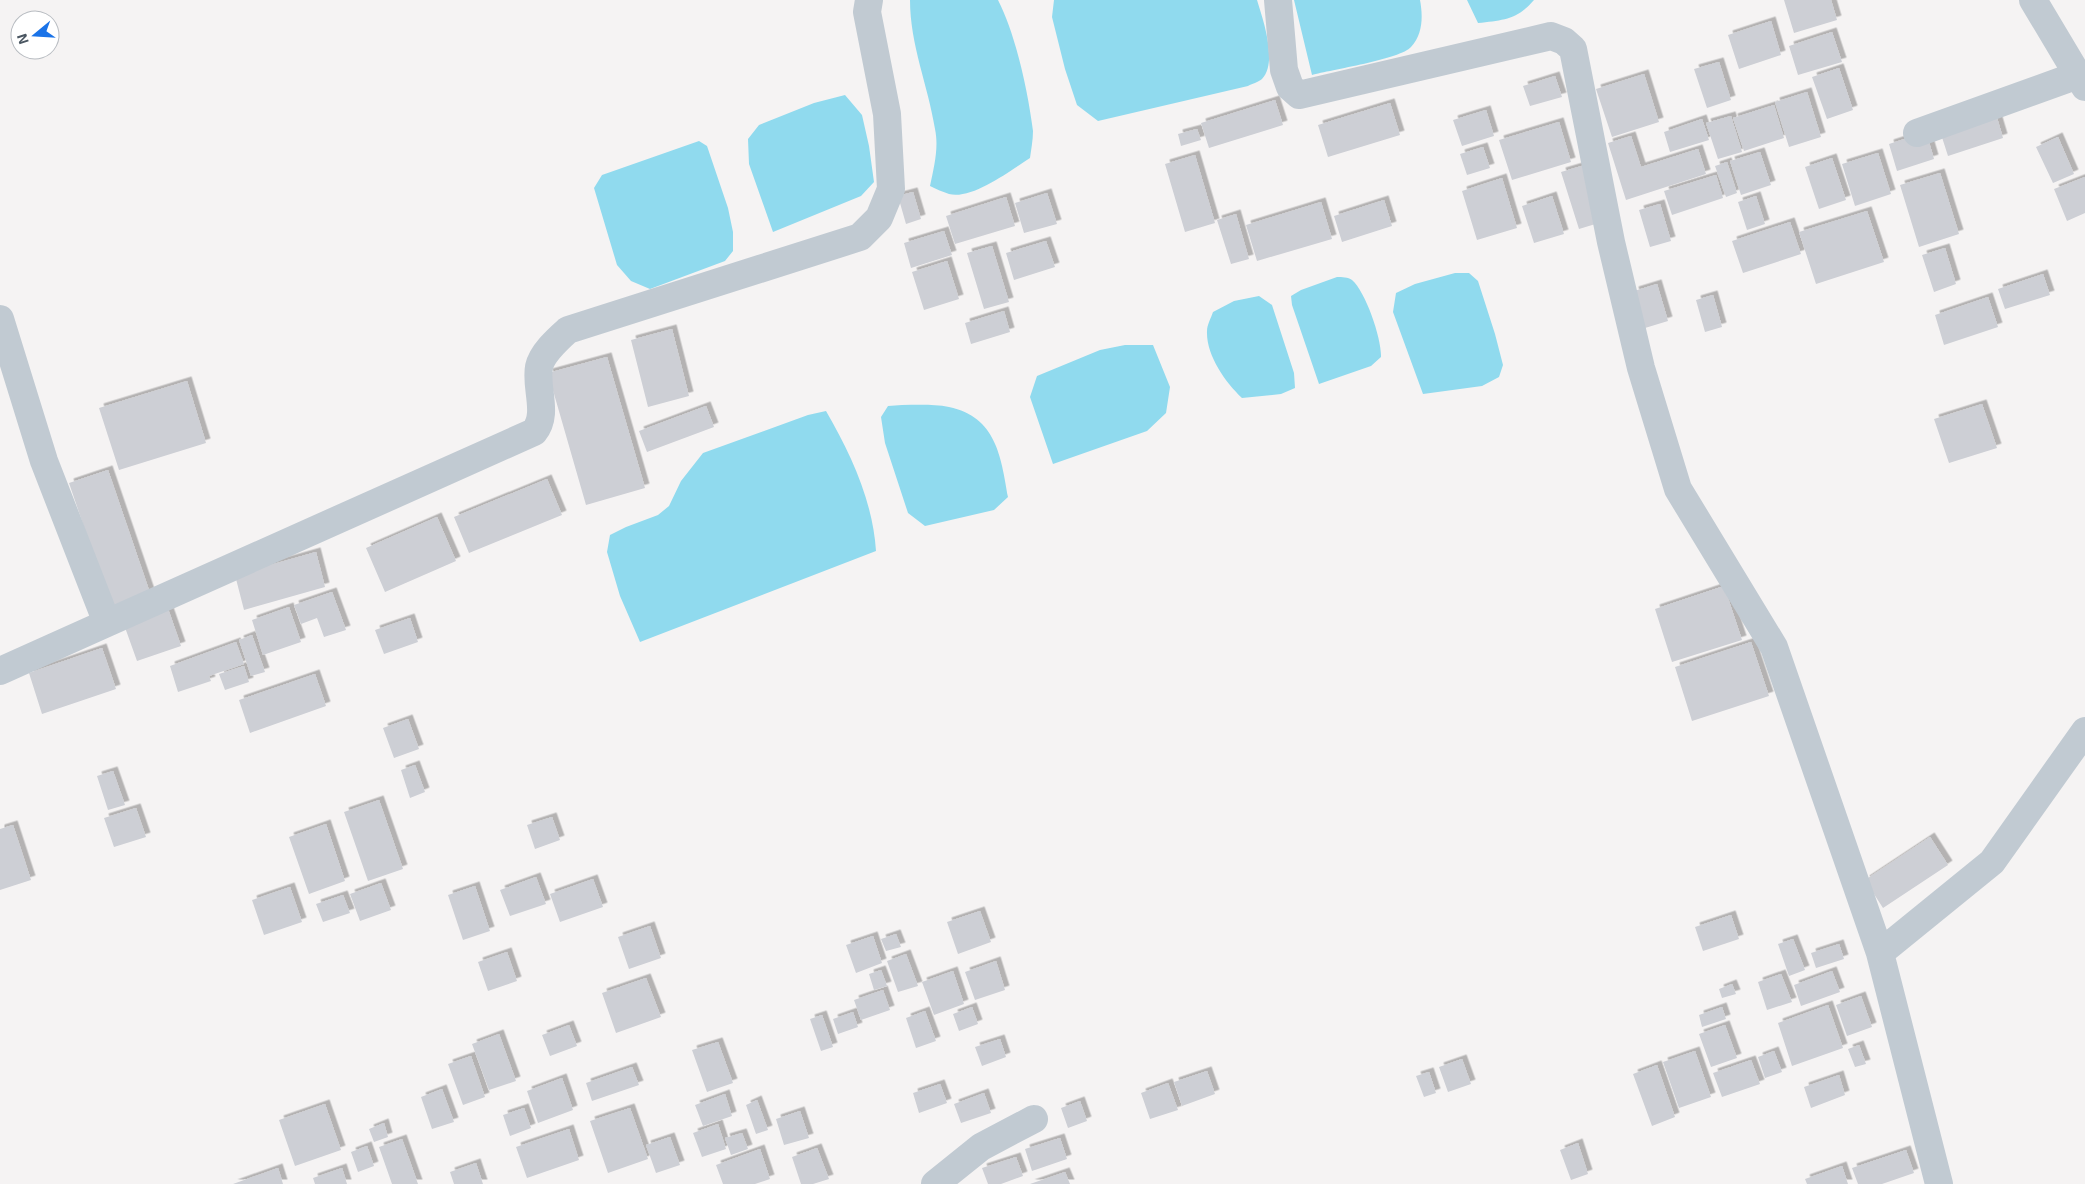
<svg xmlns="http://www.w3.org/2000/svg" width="2085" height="1184" viewBox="0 0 2085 1184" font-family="'Exo 2',sans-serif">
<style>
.water{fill:#90daee}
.building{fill:#cdcfd5;filter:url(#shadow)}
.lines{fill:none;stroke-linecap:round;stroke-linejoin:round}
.minor{stroke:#c1cad2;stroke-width:28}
</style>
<defs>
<filter id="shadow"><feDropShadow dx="4.5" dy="-4.5" stdDeviation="0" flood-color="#0004"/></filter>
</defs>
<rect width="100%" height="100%" fill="#f5f3f3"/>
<path class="water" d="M910 0H998C1016 35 1028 92 1033 131 1033 140 1031 150 1030 158 1011 170 972 200 949 194 943 192 936 189 930 186 934 167 939 148 935 129 928 85 910 45 910 0Z
M1054 0H1257C1263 20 1278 62 1262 79 1259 82 1251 84 1248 86L1098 121 1077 105 1065 69 1052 17Z
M1294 0H1420C1423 16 1423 34 1411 47 1401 59 1330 70 1312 75Z
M1467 0H1534C1517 20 1503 20 1478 23Z
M845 95 862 115 869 146 874 182 861 196 773 232 749 164 748 139 759 125 814 103Z
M699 141 707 146 728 208 733 232V251L725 261 650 289 631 281 617 265 594 188 602 175Z
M1455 273H1469L1478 281 1495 334 1503 365 1499 377 1482 386 1423 394 1393 312 1396 293 1415 284Z
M1337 277C1342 277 1348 277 1352 280 1366 292 1382 340 1381 357L1371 366 1319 384 1292 305 1291 296 1301 290Z
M1259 296 1272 305 1294 373 1295 388 1281 394 1242 398C1225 382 1206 355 1207 331 1207 325 1211 318 1213 312L1234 301Z
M1125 345H1153L1170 387 1166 413 1147 431 1053 464 1030 397 1037 376 1100 350Z
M902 405C917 405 934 404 949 407 996 417 1001 456 1008 497L994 510 925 526 908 513 885 443 881 417 888 406Z
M826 411C851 454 873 502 876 551L640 642 620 596 607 552 610 535 626 527 658 515 669 506 681 481 703 453 808 415Z"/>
<path class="building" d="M1784 0H1831L1837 20 1794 33Z
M1771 21 1781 55 1739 69 1728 35Z
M1832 32 1842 62 1798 75 1789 46Z
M1719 62 1731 100 1707 108 1694 69Z
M1839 68 1853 110 1827 119 1812 77Z
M1644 74 1659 122 1612 137 1596 89Z
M1555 76 1562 97 1530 106 1523 86Z
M1807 92 1821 137 1789 147 1775 102Z
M1275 100 1283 125 1209 148 1201 123Z
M1390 103 1400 135 1328 157 1318 125Z
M1774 105 1784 138 1744 151 1733 118Z
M1486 110 1494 136 1462 146 1453 120Z
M1995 111 2003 138 1948 156 1939 128Z
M1731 116 1742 152 1718 159 1706 123Z
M1702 119 1709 140 1670 152 1664 132Z
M1559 122 1571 162 1512 180 1499 140Z
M1197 129 1201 140 1181 146 1178 134Z
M1926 132 1934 159 1897 171 1889 144Z
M1631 136 1641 167 1698 149 1706 174 1626 200 1608 143Z
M2058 137 2074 174 2053 183 2036 147Z
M1483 147 1490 168 1467 175 1460 154Z
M1760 152 1771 185 1741 195 1730 161Z
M1878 153 1891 194 1855 206 1842 164Z
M1195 155 1215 223 1185 232 1165 164Z
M1832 158 1846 200 1819 209 1805 167Z
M1727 162 1737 193 1726 197 1715 166Z
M1585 165 1602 222 1579 229 1561 172Z
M1940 173 1959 234 1919 247 1900 185Z
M1716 175 1723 198 1672 215 1664 191Z
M2085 177V213L2067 221 2054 189Z
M1502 178 1517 228 1477 240 1462 191Z
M913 192 921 219 906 224 898 196Z
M1047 193 1057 224 1024 233 1015 203Z
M1552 196 1564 234 1534 243 1522 206Z
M1756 196 1765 224 1747 230 1738 202Z
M1006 197 1015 226 955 244 946 216Z
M1384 200 1392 226 1342 242 1334 216Z
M1321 202 1332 239 1257 261 1246 225Z
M1660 204 1671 241 1650 247 1639 210Z
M1867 211 1884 262 1816 284 1799 232Z
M1236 214 1249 259 1231 264 1217 220Z
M1790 222 1801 254 1743 273 1732 241Z
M944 231 952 255 911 268 904 243Z
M1046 241 1055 267 1014 280 1006 253Z
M992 246 1009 302 984 309 967 253Z
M1945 248 1956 284 1934 292 1922 255Z
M947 261 959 299 924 310 912 272Z
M2043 274 2050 295 2005 309 1998 289Z
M1657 284 1668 321 1645 328 1634 291Z
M1713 295 1722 327 1705 332 1696 300Z
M1988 297 1998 327 1944 345 1935 315Z
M1004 311 1010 332 971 344 965 323Z
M672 329 689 396 648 407 631 340Z
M607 357 645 488 586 505 548 373Z
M187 381 206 443 119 470 99 408Z
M1982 404 1997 448 1949 463 1934 419Z
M706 406 714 427 647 452 639 431Z
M108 470 150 593 111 606 69 483Z
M547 479 562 515 469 553 454 517Z
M437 517 456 561 385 592 366 548Z
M316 552 325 587 244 610 235 575Z
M1724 586 1742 640 1672 662 1655 609Z
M332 592 346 630 324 637 317 618 301 624 294 605Z
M166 603 181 646 137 661 122 619Z
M289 607 301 642 263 655 252 620Z
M410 618 418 642 384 654 375 630Z
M252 635 265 672 251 676 239 640Z
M236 642 244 664 209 676 211 681 178 692 170 666Z
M1751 642 1769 696 1692 721 1675 667Z
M102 648 116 689 42 714 29 673Z
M244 666 249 682 225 690 219 674Z
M315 674 326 706 250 733 239 700Z
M408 719 419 749 394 758 383 728Z
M415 765 425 792 410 798 401 770Z
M113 771 125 805 108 810 97 776Z
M379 800 403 869 368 881 344 812Z
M136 808 146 837 114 847 104 818Z
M552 817 560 840 535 849 527 825Z
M326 824 345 881 309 894 289 837Z
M13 825 31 880 0 890V829Z
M1930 837 1948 865 1883 908 1865 880Z
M536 877 546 904 510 916 500 890Z
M593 879 603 907 560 922 550 894Z
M381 883 391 910 360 921 350 894Z
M475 886 490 931 463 940 448 895Z
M290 887 302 922 264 935 252 900Z
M343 895 350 913 323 922 316 904Z
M980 911 991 942 958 954 947 922Z
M1731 915 1739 939 1703 951 1695 927Z
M650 926 661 958 629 969 618 937Z
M896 934 901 947 886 951 881 939Z
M873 936 882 963 856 973 846 945Z
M1793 939 1805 970 1789 976 1778 944Z
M1839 944 1844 959 1816 968 1811 953Z
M507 952 517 981 488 991 478 962Z
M906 954 918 986 898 992 887 961Z
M996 961 1005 990 975 1000 965 972Z
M881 970 887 986 874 990 869 974Z
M953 971 964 1004 934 1015 922 982Z
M1832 971 1840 992 1801 1006 1794 985Z
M1781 974 1792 1002 1767 1010 1758 982Z
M646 978 661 1017 616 1033 602 993Z
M1732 984 1736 994 1722 998 1719 989Z
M883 990 890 1010 861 1020 854 1000Z
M1861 996 1872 1027 1847 1036 1836 1005Z
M1828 1005 1843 1048 1792 1066 1778 1023Z
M972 1007 978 1024 959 1031 953 1014Z
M1722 1007 1726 1019 1702 1027 1699 1015Z
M925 1011 936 1041 916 1048 906 1018Z
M853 1012 858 1027 838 1034 833 1019Z
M822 1015 833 1047 821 1051 810 1019Z
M569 1025 577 1046 550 1056 542 1035Z
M1725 1025 1737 1058 1711 1067 1699 1034Z
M499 1034 516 1081 489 1090 472 1044Z
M1000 1039 1006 1057 982 1066 975 1047Z
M718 1042 733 1083 707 1092 692 1050Z
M1859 1045 1866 1064 1855 1067 1848 1049Z
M1695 1051 1711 1097 1679 1108 1663 1062Z
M1774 1051 1782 1072 1765 1078 1758 1057Z
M471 1056 485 1097 463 1105 448 1064Z
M1462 1059 1471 1084 1448 1092 1439 1067Z
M1751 1060 1760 1084 1722 1097 1713 1073Z
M1657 1065 1675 1117 1652 1126 1633 1074Z
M632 1067 639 1085 592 1101 586 1083Z
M1207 1071 1215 1094 1182 1106 1174 1082Z
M1429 1072 1436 1093 1424 1097 1416 1076Z
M1839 1075 1845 1095 1811 1108 1804 1087Z
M562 1078 573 1110 538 1123 527 1091Z
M1168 1083 1178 1110 1150 1119 1141 1093Z
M940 1084 947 1103 919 1113 913 1093Z
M442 1089 454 1122 432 1129 421 1097Z
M984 1093 991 1113 961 1123 954 1104Z
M725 1094 732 1116 703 1126 695 1105Z
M757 1100 768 1130 756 1134 746 1105Z
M1080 1101 1087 1121 1068 1128 1061 1108Z
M325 1104 341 1150 295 1166 279 1120Z
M524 1108 531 1128 510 1136 503 1115Z
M630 1108 648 1159 608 1173 590 1121Z
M800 1111 809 1138 784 1145 776 1119Z
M384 1123 388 1137 374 1142 369 1129Z
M718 1124 726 1149 702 1157 693 1133Z
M569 1129 579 1160 527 1178 516 1147Z
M742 1133 748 1149 731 1155 725 1138Z
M670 1137 680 1165 656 1173 646 1145Z
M1060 1138 1067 1159 1032 1171 1025 1149Z
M402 1139 418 1184H392L379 1147Z
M1578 1143 1588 1174 1571 1180 1560 1150Z
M367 1146 374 1166 358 1172 351 1152Z
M817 1148 829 1179 813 1184H801L792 1157Z
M760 1149 770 1179 755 1184H723L716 1165Z
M1906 1150 1914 1173 1882 1184H1858L1852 1168Z
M1016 1157 1023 1176 1001 1184H988L982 1168Z
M476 1163 483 1184H454L450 1172Z
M1842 1166 1848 1184H1807L1805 1179Z
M278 1168 283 1184H233Z
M342 1168 347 1184H315L313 1178Z
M1065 1172 1070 1184H1030Z"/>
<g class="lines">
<path class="minor" d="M1278 0 1284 70 1290 87 1299 95 1551 36 1564 41 1573 49 1611 242 1641 368 1678 489 1774 647 1880 953 1939 1184
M2033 0 2085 87
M1917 133 2078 75
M0 319 44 461 107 623 534 432C549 414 535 388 539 367 542 353 558 339 568 330L860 237 879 218 891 189 887 114 867 12 869 0
M0 671 107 623
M1880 953 1992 862 2085 731
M935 1184 981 1147 1034 1119"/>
</g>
<g transform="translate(35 35) rotate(252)"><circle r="24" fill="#ffffff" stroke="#b7bbc0"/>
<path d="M0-4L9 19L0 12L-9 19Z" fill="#1a73e8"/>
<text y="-8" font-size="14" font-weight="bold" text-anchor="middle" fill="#4a5661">N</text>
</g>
</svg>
